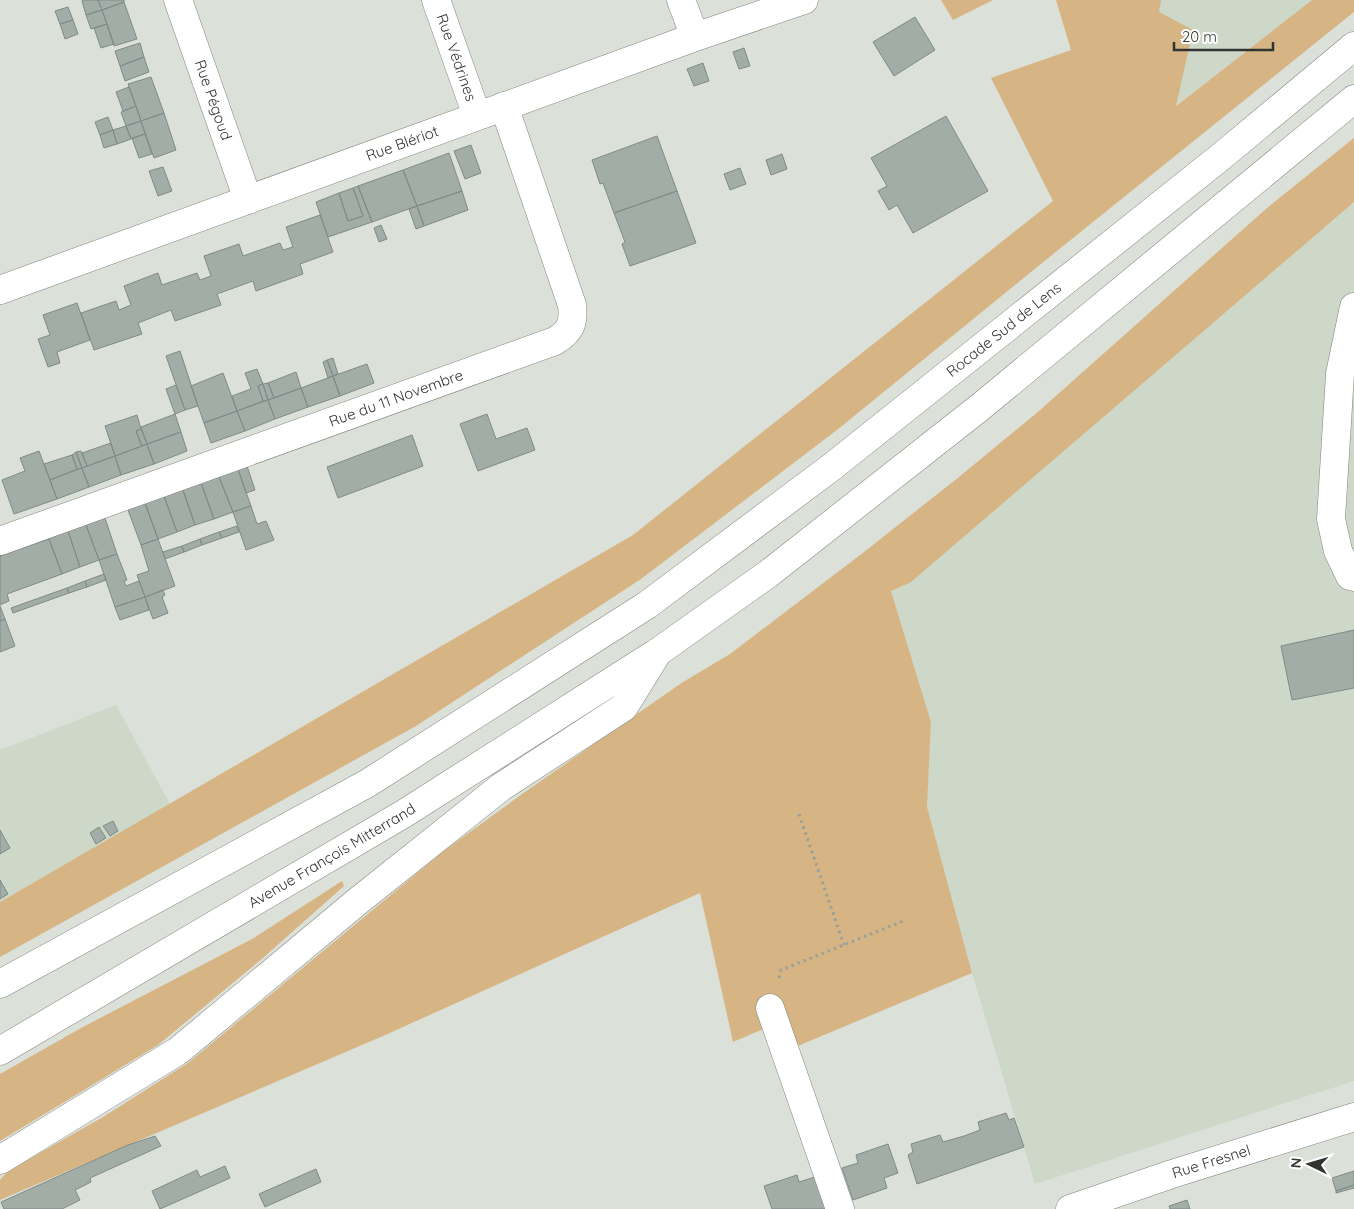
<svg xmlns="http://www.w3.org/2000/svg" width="1354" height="1209" viewBox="0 0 1354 1209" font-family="Quicksand,sans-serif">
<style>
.built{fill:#cdd8c9}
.green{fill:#d6b484}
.building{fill:#a3ada8;stroke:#808a86}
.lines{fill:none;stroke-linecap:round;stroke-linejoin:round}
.minor-casing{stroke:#80857e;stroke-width:29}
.highway-casing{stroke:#80857e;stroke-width:29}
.path{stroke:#9a9f99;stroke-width:3;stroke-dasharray:2.5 4;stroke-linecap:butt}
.minor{stroke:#fff;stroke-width:28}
.highway{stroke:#fff;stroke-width:28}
.labels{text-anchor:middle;stroke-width:4;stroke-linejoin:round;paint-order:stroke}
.street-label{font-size:15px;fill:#313430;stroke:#fff}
</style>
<rect width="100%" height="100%" fill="#dbe1d9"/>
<path class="built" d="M1145 0H1312L1175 106Z
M1354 168V1081L1035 1184 972 973 927 807 931 722 885 571Z
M116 705 170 804 0 902V750Z"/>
<path class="green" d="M941 0H993L953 20Z
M1056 0H1161L1159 12 1193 30 1176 106 1312 0H1354V12L1042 263 837 430 641 579 416 726 0 957V902L633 535 1053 201 991 78 1071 50Z
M1354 138V202L911 582 891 591 931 722 927 807 972 973 793 1048 784 1020 733 1042 700 893 383 1036 0 1200V1180L8 1171 103 1117 188 1063 445 850 525 792 683 682 730 654 864 552 959 477 1039 411 1267 208Z
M342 881 344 886 264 957 158 1045 0 1141V1074L81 1028 252 939Z"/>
<path class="building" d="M83 0H98L102 10 86 15 82 1Z
M98 0H124V2L102 10Z
M124 2 137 39 114 46 102 10Z
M68 7 73 20 60 24 55 11Z
M102 10 107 24 91 29 86 15Z
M915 17 935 50 894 76 873 42Z
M73 20 78 34 65 39 60 24Z
M107 24 114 44 101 48 94 28Z
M140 43 144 57 120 66 115 51Z
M744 48 750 66 739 69 733 52Z
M144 57 149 72 125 81 120 66Z
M703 63 709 81 694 86 687 69Z
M151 77 164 113 141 121 128 84Z
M129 87 136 106 123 111 116 92Z
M136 106 141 121 126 126 121 112Z
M164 113 176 150 154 158 141 121Z
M946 116 988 191 913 233 897 205 889 210 878 191 887 186 871 158Z
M108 117 113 130 100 135 95 122Z
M141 121 145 134 131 139 126 126Z
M126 126 131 139 117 144 113 130Z
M113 130 117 144 104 148 100 135Z
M145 134 152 154 139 158 132 138Z
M657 136 677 191 614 213 603 183 600 184 592 160Z
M471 145 481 173 465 179 454 151Z
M449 153 462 191 417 206 403 170Z
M782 154 787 169 771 175 766 160Z
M163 167 172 191 158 196 149 171Z
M740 168 746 184 730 190 724 174Z
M403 170 417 206 372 222 358 186Z
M358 186 372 222 328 237 316 202 339 193 348 221 363 216 353 188Z
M353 188 363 216 348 221 339 193Z
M462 191 468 210 424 226 417 206Z
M677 191 696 243 630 266 622 244 625 242 614 213Z
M417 206 424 226 416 229 409 209Z
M320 215 333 252 300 264 303 274 256 291 253 281 217 294 221 305 175 321 171 310 138 323 142 334 94 350 81 313 116 301 119 310 131 305 124 286 158 273 162 285 197 273 200 280 211 276 204 256 239 244 243 256 280 243 283 250 293 247 286 227Z
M381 225 387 239 379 242 374 228Z
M77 303 90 340 57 352 60 363 48 367 38 339 50 335 43 315Z
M180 351 198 406 185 410 166 356Z
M333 358 338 374 333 376 327 360Z
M327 360 333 376 328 378 323 362Z
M367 364 374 383 340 396 333 376Z
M257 369 263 384 258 386 263 401 237 411 232 396 251 389 245 373Z
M296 372 301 388 274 398 268 383Z
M223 373 237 411 204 423 191 386Z
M333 376 340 396 308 407 301 388Z
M268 383 274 398 268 400 263 384Z
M263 384 268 400 263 401 258 386Z
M176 385 185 410 175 414 166 389Z
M301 388 308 407 275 419 268 400Z
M268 400 275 419 245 431 237 411Z
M237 411 245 431 211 443 204 423Z
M175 414 181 432 147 444 141 427Z
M487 414 496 439 527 428 535 450 478 471 460 424Z
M137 415 141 429 136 431 142 446 115 456 105 426Z
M141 429 147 444 142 446 136 431Z
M181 432 187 451 154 464 147 444Z
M412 435 423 466 338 498 327 467Z
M111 443 115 456 87 466 82 453Z
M147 444 154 464 121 475 115 456Z
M39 451 57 499 14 514 2 480 25 471 20 458Z
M81 451 87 466 82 468 76 452Z
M76 452 82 468 77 469 72 455Z
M72 455 77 469 50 480 44 464Z
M115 456 121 475 89 487 82 468Z
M247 466 255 490 246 493 238 469Z
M82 468 89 487 57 499 50 480Z
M238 469 251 506 233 512 219 477Z
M219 477 233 512 214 519 201 483Z
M201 483 214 519 195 525 183 490Z
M183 490 195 525 177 532 164 496Z
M164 496 177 532 158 539 145 503Z
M145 503 158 539 141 545 128 510Z
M251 506 257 524 266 521 274 540 246 550 233 512Z
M105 518 117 554 99 560 86 525Z
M86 525 99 560 80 567 68 531Z
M237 526 239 532 222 538 219 532Z
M68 531 80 567 62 574 49 539Z
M219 532 222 538 202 545 200 539Z
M49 539 62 574 7 594 9 601 0 605V556Z
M158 539 175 586 145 597 137 575 149 571 141 545Z
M200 539 202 545 184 552 182 546Z
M182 546 184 552 165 559 163 552Z
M117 554 127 580 124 581 126 586 139 581 145 597 115 607 99 560Z
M104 574 106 580 87 587 85 581Z
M85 581 87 587 69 593 67 588Z
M67 588 69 593 13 613 11 608Z
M163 590 165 595 162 597 168 613 153 619 145 597Z
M145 597 149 610 120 620 115 607Z
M0 606 5 619 0 621Z
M5 619 15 646 0 652V621Z
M1354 630V688L1292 700 1281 646Z
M113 821 118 831 110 836 103 826Z
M99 827 106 838 96 844 90 833Z
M0 830 10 848 0 854Z
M0 880 8 894 0 899Z
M1006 1113 1009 1120 1014 1118 1024 1147 917 1184 908 1155 913 1152 911 1144 940 1135 943 1142 964 1136 980 1130 978 1122Z
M155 1136 161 1146 90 1178 91 1182 75 1190 80 1200 62 1209H4L1 1202 128 1145Z
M888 1144 898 1173 884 1178 887 1188 853 1200 842 1168 858 1163 856 1155Z
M225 1166 230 1178 160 1209 152 1191 197 1170 200 1177Z
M316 1169 321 1182 265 1207 259 1194Z
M1354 1171V1185L1336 1191 1332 1178Z
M797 1175 799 1182 815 1177 827 1209H772L764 1186Z
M1354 1185V1189V1188L1336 1193V1191Z
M1187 1200 1190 1209H1170L1169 1206Z"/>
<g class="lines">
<g class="minor-casing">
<g id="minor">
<path id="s1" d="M178 0 248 200"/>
<path id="s2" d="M436 0 477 116"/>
<path d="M681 0 695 37"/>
<path id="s3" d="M0 290 695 37 804 0"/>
<path d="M1354 307 1340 374 1331 519 1338 551 1350 576 1354 577"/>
<path id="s4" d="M0 541 555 341C571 331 574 323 572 305L504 106"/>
<path d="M770 1008 840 1209"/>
<path id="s5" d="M1070 1209 1172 1174 1354 1117"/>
</g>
</g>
<g class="highway-casing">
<g id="highway">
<path id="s6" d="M0 984 368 783 647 605 833 466 1223 155 1354 46"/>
<path id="s7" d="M0 1051 405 813 653 655"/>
<path d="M0 1160 178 1051 358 901 501 787 624 707 658 652 768 574 979 408 1354 99"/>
</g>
</g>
<path class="path" d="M799 814 844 945
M779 978 781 970 906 920"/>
<use href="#minor" class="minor"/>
<use href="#highway" class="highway"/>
</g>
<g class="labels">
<g class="street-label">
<text dy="5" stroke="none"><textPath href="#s2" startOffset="61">Rue Védrines</textPath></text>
<text dy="5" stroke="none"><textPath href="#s1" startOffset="106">Rue Pégoud</textPath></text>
<text dy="5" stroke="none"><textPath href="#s3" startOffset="428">Rue Blériot</textPath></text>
<text dy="5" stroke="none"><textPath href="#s6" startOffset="1201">Rocade Sud de Lens</textPath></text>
<text dy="5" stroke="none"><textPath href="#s4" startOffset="421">Rue du 11 Novembre</textPath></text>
<text dy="5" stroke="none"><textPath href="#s7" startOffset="385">Avenue François Mitterrand</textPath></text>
<text dy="5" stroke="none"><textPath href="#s5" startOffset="149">Rue Fresnel</textPath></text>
</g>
</g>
<g transform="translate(1309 1164) rotate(275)" stroke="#ffffff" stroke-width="4" paint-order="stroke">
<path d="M0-4L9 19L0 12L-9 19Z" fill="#313430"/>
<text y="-8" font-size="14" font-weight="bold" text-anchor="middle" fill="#313430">N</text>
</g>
<path d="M1174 42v8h99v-8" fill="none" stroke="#313430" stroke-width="2.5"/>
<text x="1182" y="42" font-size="15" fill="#313430" stroke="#ffffff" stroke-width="4" paint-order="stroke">20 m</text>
</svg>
